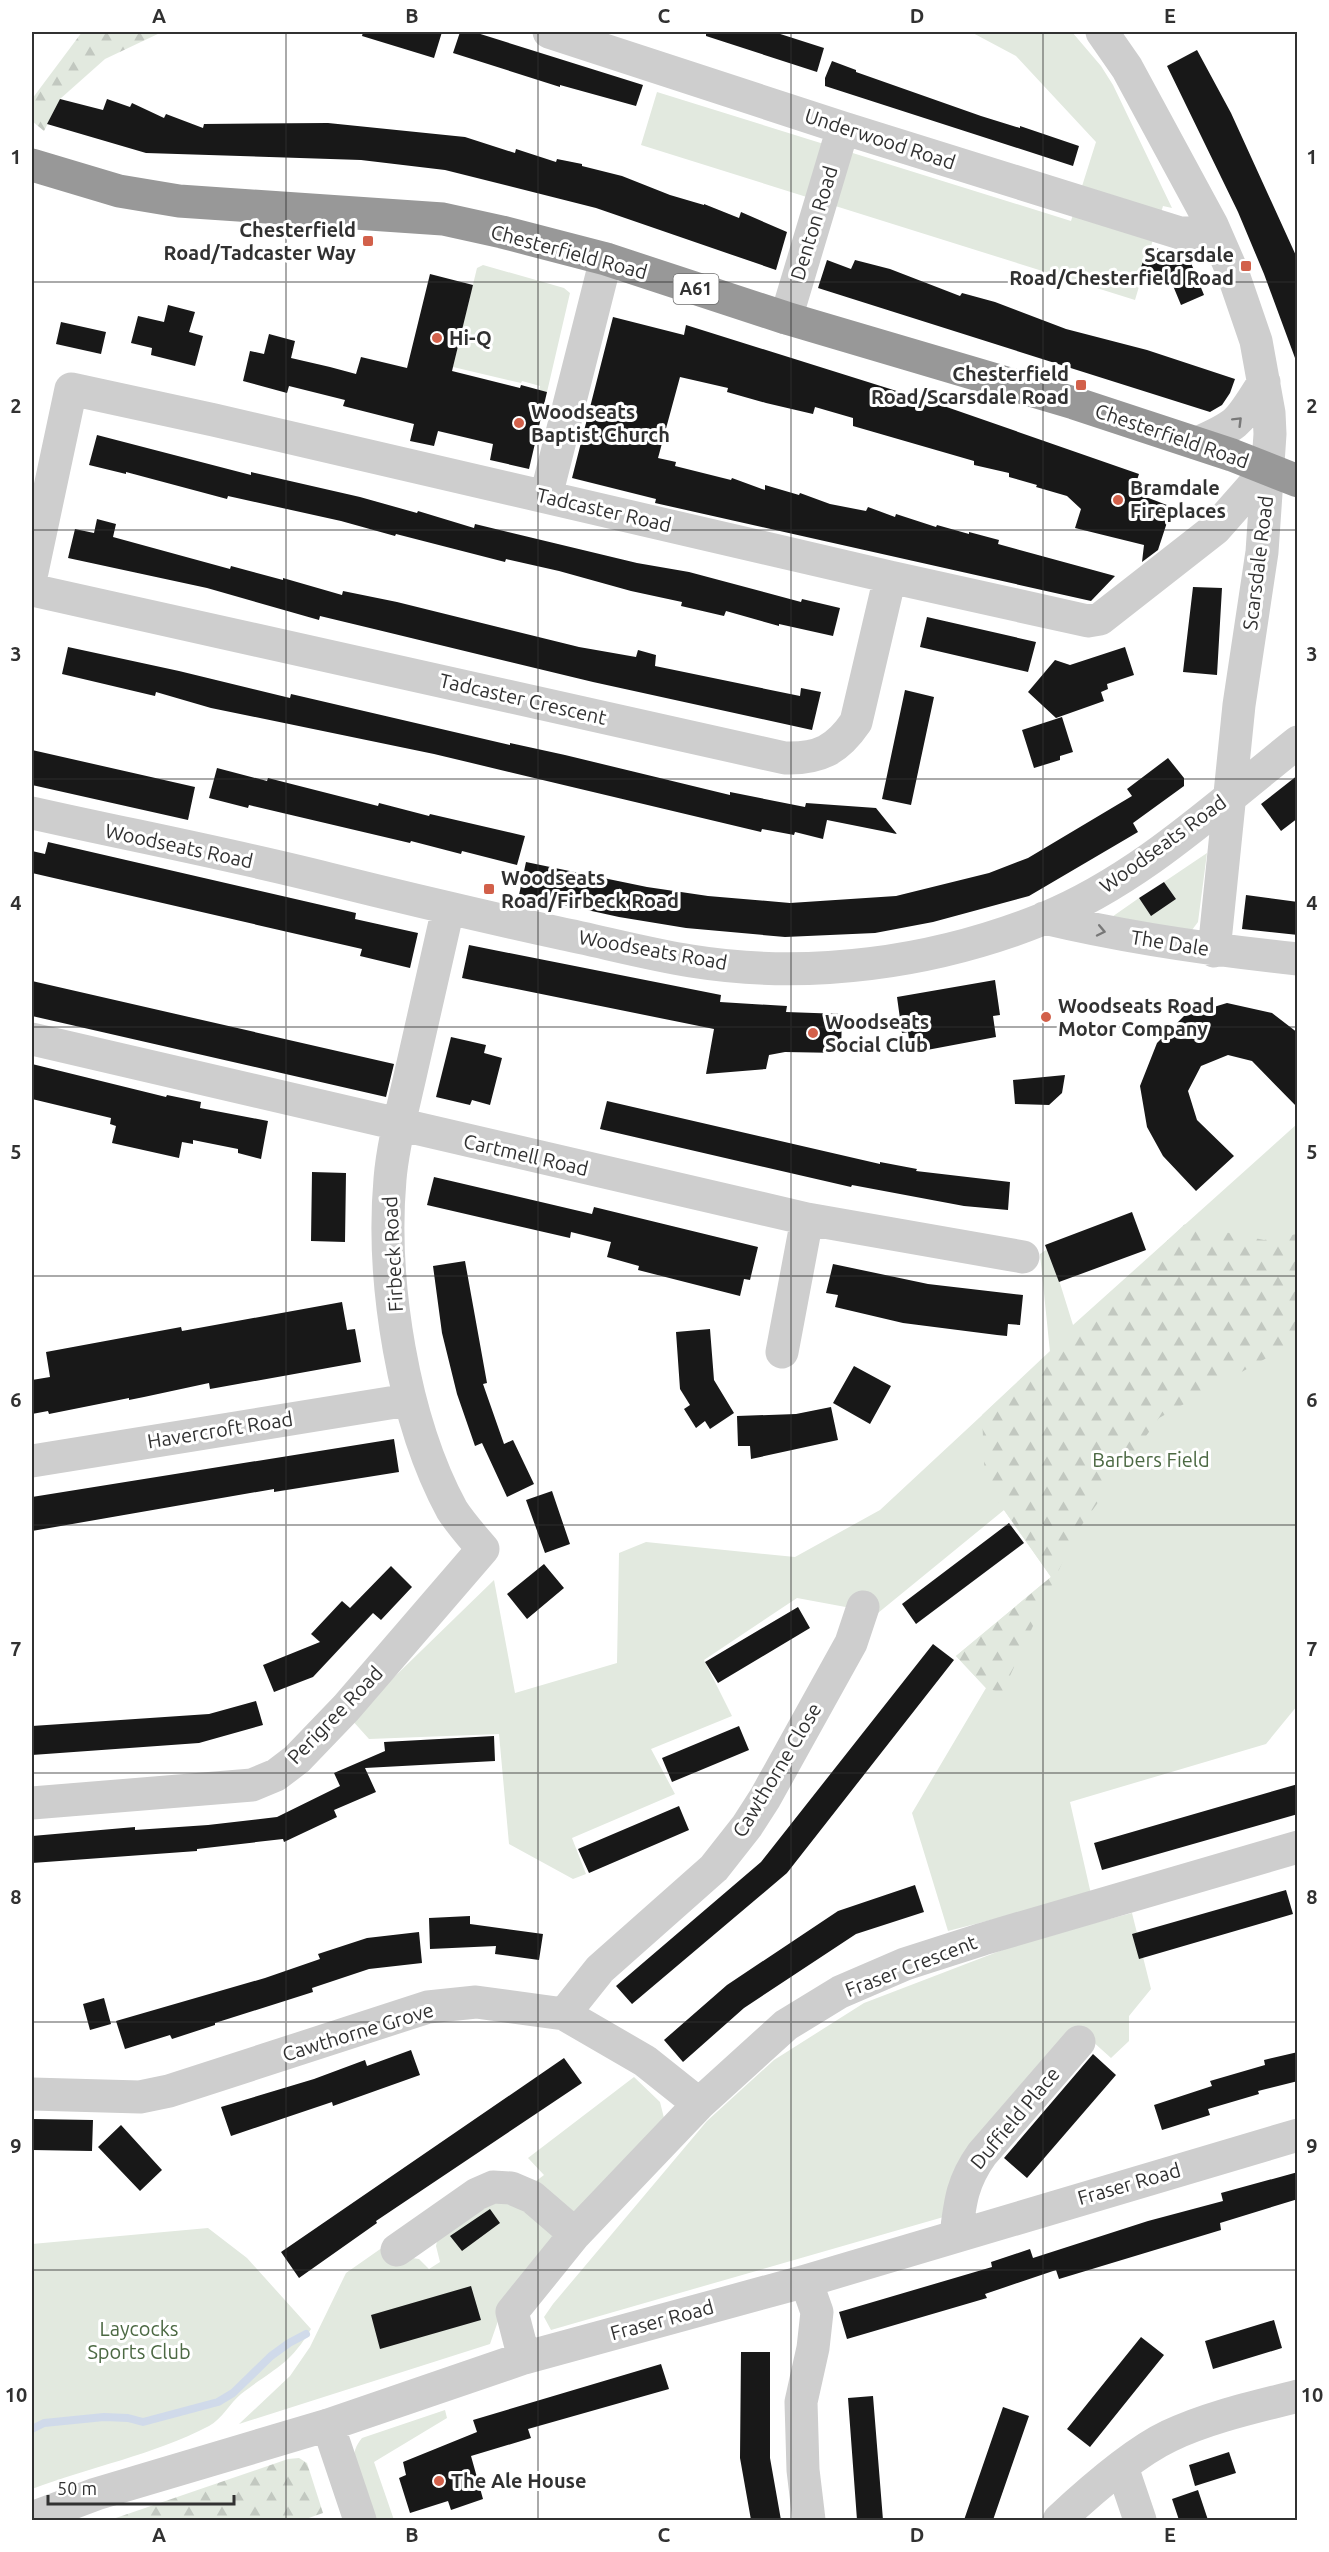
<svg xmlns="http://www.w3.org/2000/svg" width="1329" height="2552" viewBox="0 0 1329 2552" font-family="Ubuntu,sans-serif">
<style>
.green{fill:#e2e9df}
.forest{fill:url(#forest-firs)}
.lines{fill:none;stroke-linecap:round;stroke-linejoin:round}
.stream{stroke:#d0daea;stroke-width:8}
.building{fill:#181818}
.minor{stroke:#cecece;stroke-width:33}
.highway{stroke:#989898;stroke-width:33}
.oneway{stroke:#787878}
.grid{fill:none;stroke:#313131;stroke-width:1.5;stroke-opacity:0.55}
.poi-dot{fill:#d2604a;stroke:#fff;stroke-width:2}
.labels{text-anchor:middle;stroke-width:6;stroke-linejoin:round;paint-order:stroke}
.shield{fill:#fff;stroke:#6f6f6f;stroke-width:1.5}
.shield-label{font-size:18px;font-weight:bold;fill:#313131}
.street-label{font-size:20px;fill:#313131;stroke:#fff}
.poi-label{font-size:20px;font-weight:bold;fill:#313131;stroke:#fff;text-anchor:start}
.park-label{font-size:20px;fill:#4c6943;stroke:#fff}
.neatline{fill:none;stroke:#313131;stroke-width:2}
.grid-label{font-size:20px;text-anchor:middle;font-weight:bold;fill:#313131}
</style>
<defs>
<pattern id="forest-firs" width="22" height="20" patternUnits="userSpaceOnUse" patternTransform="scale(1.5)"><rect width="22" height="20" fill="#e2e9df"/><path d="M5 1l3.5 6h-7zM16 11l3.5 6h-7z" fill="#c2c8c0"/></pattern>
</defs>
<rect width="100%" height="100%" fill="#fff"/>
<path class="green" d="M971 32H1072L1101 66 1113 85 1172 208 1163 206 1135 300 641 145 657 92 1071 221 1096 142 1016 56Z
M483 265 564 288 570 293 547 392 539 390 540 386 522 381 521 383 453 367 477 268Z
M1207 853 1198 922 1192 930 1109 919 1139 898 1151 915 1176 899 1164 882Z
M1297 1124V1706L1266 1744 1070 1802 1091 1894 948 1931 912 1813 986 1688 956 1656 1051 1577 1004 1510 878 1613 797 1598 704 1660 732 1716 651 1749 675 1794 572 1838 586 1874 573 1879 509 1844 499 1734 369 1739 351 1719 494 1580 515 1693 617 1663 619 1553 646 1542 795 1557 880 1510 1050 1352 1040 1254 1049 1248 1073 1325Z
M1132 1913 1151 1989 1129 2016V2041L1111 2058 1081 2031 947 2216 551 2330 544 2317 553 2304 707 2121 774 2060 864 2003 1023 1942Z
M634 2077 660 2102 664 2118 498 2321 490 2344 239 2424 290 2376 310 2347 346 2273 386 2245 405 2257 419 2259 429 2269 440 2262 436 2246 439 2232 491 2202 506 2204 544 2175 528 2158Z
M208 2228 247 2258 311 2329C289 2366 273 2369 241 2394 230 2403 222 2419 209 2426 153 2455 90 2467 32 2489V2244Z
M445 2410 447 2418 374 2462 394 2520H374C364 2496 341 2462 362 2438Z"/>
<path class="forest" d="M82 32H162L105 59 60 99 44 131 32 121V99Z
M1185 1224 1264 1240 1297 1234V1341L1159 1418 1076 1533 1002 1693 986 1688 956 1656 1051 1577 985 1483 982 1415Z
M299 2458 307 2463 323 2513 303 2520H110L288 2459Z"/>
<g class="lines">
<path class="stream" d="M32 2429 44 2423 104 2417 128 2418 143 2422 218 2402 233 2393 271 2356 289 2343 306 2334"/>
</g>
<path class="building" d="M363 32H442L434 58 362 36Z
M460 32H474L643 85 636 106 560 85V87L453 53Z
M706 32H774L824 48 817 72 706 36Z
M1197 50 1231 113 1298 260V358H1295L1264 274 1238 212 1167 66Z
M832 61 856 70V72L981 116 1020 128V126L1079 146 1073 166 825 86V78Z
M60 99 103 110 107 99 130 107 132 103 164 118 166 114 203 128 204 124 328 123 465 137 515 153 516 149 556 162 557 159 582 164V166L622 176 670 195 704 205V204L739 218 741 212 787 232 776 270 596 208 445 170 361 160 146 153 47 124Z
M1149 246 1189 258 1204 295 1181 305 1169 276 1141 267Z
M827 260 851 269 855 260 890 269 960 296 962 293 995 302 1066 329 1147 350 1235 379 1230 393 1222 405 1210 412 818 288Z
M430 274 473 285 452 371 520 388 521 385 547 392 529 469 490 460 493 444 438 431 434 446 410 441 414 424 343 406 345 400 289 386 287 393 243 381 250 351 264 354 269 334 295 341 291 358 330 367 356 374 361 357 407 368Z
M168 305 195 312 189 332 203 336 195 366 151 355 152 348 131 343 138 316 164 322Z
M613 317 684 335 686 325 938 404 1139 474 1133 492 1172 507 1158 550 1142 562 1144 545 1075 528 1081 509 1067 496 1036 487 1037 485 1009 477V473L974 465V461L853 426V418L815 407 813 414 766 403 727 392 728 388 680 377 658 458 676 462 675 466 731 480 732 478 765 490V485L799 495 800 493 830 504 866 511 868 507 895 517 896 514 936 527 937 525 969 534V532L999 540 998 544 1115 576 1091 601 655 503 656 499 572 478Z
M61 322 106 332 101 354 56 344Z
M97 435 251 475V472L360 497 417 513 418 511 474 528 475 524 637 563 689 572 801 602 802 599 840 608 833 636 779 624V626L726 611 724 616 681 606 682 602 631 591 559 571 506 559 505 562 396 534 395 536 341 521 228 496 227 499 126 472V474L89 465Z
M97 519 116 524 113 537 230 569 231 566 283 580V578L342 595 343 591 397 602 579 647 636 657 638 650 656 655 655 666 800 696 801 688 821 692 812 730 593 682 374 629 320 616 319 620 207 588 68 558 75 529 94 533Z
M1193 587 1222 588 1217 675 1183 672Z
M927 617 1036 642 1028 672 920 647Z
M68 647 179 671 290 698 291 694 510 745V743L565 755 730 795V792L805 807 806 803 876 808 897 834 827 820 823 839 795 832 794 835 762 829 761 832 434 754 211 708 156 692 155 696 62 674Z
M1125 647 1134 675 1107 684 1108 689 1101 692 1104 701 1056 718 1028 692 1055 660 1070 665Z
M905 690 934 697 911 805 882 799Z
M1062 717 1073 752 1060 756V760L1034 768 1022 730Z
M32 750 195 787 188 820 32 785Z
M1168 758 1184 778V786L1133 823 1138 832 1029 896 933 922 875 933 785 937 686 928 619 917 519 895 526 862 647 887 708 896 790 903 896 896 989 873 1028 858 1132 796 1127 789Z
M217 768 267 781 268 778 378 806 379 803 429 816 430 814 525 836 517 865 462 851 461 854 411 841 410 843 249 805 248 808 209 798Z
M1298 775V818L1281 831 1261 804Z
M48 842 356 913 355 919 418 933 410 968 360 956 362 949 32 873V851L45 854Z
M1164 882 1176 899 1151 916 1139 898Z
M1246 895 1298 902V935L1242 929Z
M469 945 721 995 720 1002 787 1006 786 1012 842 1014 841 1053 785 1052 769 1055 766 1069 706 1074 714 1029 462 978Z
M995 980 1000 1015 993 1016 996 1037 911 1053 908 1032 902 1033 897 997Z
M32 981 394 1064 386 1097 32 1016Z
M1227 1003 1272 1013 1298 1033V1108L1252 1061 1228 1055 1201 1066 1188 1091 1197 1120 1234 1156 1196 1191 1163 1156 1147 1127 1140 1086 1157 1043 1184 1016Z
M451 1037 486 1045 484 1053 502 1058 490 1105 472 1100 470 1105 436 1097Z
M32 1064 166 1097 167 1095 201 1102 200 1108 268 1121 261 1159 238 1153V1149L193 1140V1144L182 1142 179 1158 112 1143 116 1126 110 1124 111 1118 32 1099Z
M1065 1075 1062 1093 1049 1105 1015 1104 1013 1080Z
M607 1101 880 1164V1162L917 1169 916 1171 1010 1182 1008 1210 964 1206 852 1185 851 1187 600 1129Z
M312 1172 346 1173 345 1242 311 1241Z
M434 1177 592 1214 594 1207 758 1247 750 1280 744 1279 740 1296 638 1270 639 1266 607 1257 611 1242 571 1232 570 1238 427 1205Z
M1132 1212 1146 1250 1059 1282 1045 1245Z
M465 1261 487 1383 483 1384 504 1444 513 1440 534 1484 507 1497 482 1443 475 1446 457 1394 442 1333 433 1266Z
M833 1264 928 1284 1023 1295 1020 1325 1008 1324 1007 1336 997 1335 903 1323 835 1307 838 1295 826 1293Z
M342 1302 347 1330 355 1329 361 1362 210 1389 209 1383 144 1397 129 1400V1398L49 1414 48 1411 32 1414V1380L50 1377 46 1352 181 1327 182 1331Z
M710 1329 714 1380 734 1413 710 1429 705 1421 696 1428 684 1409 690 1405 680 1389 676 1332Z
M854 1366 891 1386 870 1424 833 1403Z
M831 1407 838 1440 751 1459 750 1446H738L737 1416 796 1414Z
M394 1439 399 1472 274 1492V1489L32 1531V1497Z
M552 1491 570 1544 545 1553 526 1500Z
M1009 1523 1024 1543 916 1624 902 1604Z
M544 1564 564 1588 527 1619 507 1594Z
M391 1566 412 1587 381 1620 373 1613 313 1677 274 1692 263 1665 320 1642 311 1634 342 1601 350 1608Z
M798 1607 810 1628 718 1683 705 1662Z
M933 1644 954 1660 787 1873 632 2004 616 1986 761 1862Z
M256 1701 263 1725 199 1743 32 1755V1726L209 1714Z
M739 1726 749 1750 672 1782 662 1758Z
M494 1736 495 1761 365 1768 376 1792 334 1810 337 1817 284 1842 283 1839 197 1849V1851L32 1863V1836L135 1827V1830L208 1825 277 1817 340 1786 334 1773 385 1751 384 1742Z
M1298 1784V1814L1102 1870 1094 1843Z
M679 1806 689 1830 589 1873 578 1849Z
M915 1885 924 1912 856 1934 744 2008 683 2062 664 2040 727 1985 838 1911Z
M1286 1890 1293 1914 1139 1959 1132 1934Z
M470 1916V1924L543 1934 539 1960 495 1954 496 1946 430 1949 429 1918Z
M419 1932 422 1963 369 1969 312 1988 313 1992 215 2023V2025L172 2039 170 2035 125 2049 116 2021 265 1978 320 1959 318 1954 367 1938Z
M104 1998 111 2024 90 2030 83 2004Z
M411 2050 420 2075 333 2106 332 2102 231 2136 221 2107 314 2079 365 2060 367 2066Z
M1298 2052V2081L1258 2091 1259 2094 1208 2109 1210 2115 1162 2130 1154 2105 1212 2086 1210 2081 1265 2065 1264 2060Z
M1093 2054 1116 2075 1027 2178 1004 2158Z
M564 2058 582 2083 376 2221 377 2223 299 2278 281 2252Z
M32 2119 93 2120 92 2151 32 2150Z
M121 2125 162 2170 140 2191 98 2147Z
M1298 2172V2199L1220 2223 1221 2230 1059 2279 1056 2270 985 2294 987 2298 847 2339 839 2312 992 2267 991 2262 1030 2249 1033 2258 1148 2221 1223 2201 1221 2193Z
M490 2209 500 2223 462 2251 450 2236Z
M471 2286 481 2320 380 2349 371 2315Z
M1274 2320 1282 2348 1213 2369 1205 2341Z
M1141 2337 1164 2355 1090 2447 1067 2429Z
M741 2352H770V2458L781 2520H751L740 2458Z
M661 2364 669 2389 528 2429 531 2438 471 2456 483 2499 451 2510 448 2501 410 2513 399 2478 406 2475 403 2462 477 2432 473 2420Z
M873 2396 883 2520H857L848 2398Z
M1003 2407 1029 2416 993 2520H964Z
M1229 2452 1236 2473 1195 2486 1189 2465Z
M1198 2490 1208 2520H1179L1172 2499Z"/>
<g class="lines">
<path class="minor" d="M549 32 843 128 1180 233H1191L1212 225
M1102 32 1127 68 1212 225 1232 271 1256 341 1269 413 1270 434 1262 552 1239 705 1214 951
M786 318 843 128
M1197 443C1242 423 1238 422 1264 382
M546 496 606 259
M32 572 71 389 214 420 890 577 1088 621 1100 619 1215 529 1268 469
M32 590 785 758C819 759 837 750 856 722L890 577
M32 813C130 835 230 854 329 879 405 898 482 916 559 933 603 942 647 954 691 961 809 980 933 963 1043 919 1139 880 1217 806 1298 742
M1044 918C1128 938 1212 950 1298 959
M32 1039 807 1219 1023 1257
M782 1352 807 1219
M32 1461 408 1400
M32 1803 252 1785 276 1775 297 1759 346 1708 483 1549C472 1536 461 1524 452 1510 403 1420 381 1281 390 1179 393 1143 403 1108 411 1072 423 1018 436 963 448 909
M564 2014 600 1969 714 1868 747 1826 765 1798 851 1643 863 1607
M32 2094 140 2097 169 2091 428 2007 476 2002 564 2014 645 2061 699 2104
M956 2235C960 2202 962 2182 982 2154L1079 2042
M397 2250 477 2194 493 2187 511 2188 532 2197 575 2234
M806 2281 817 2312 813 2348 801 2402 803 2470 809 2520
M524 2358 512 2312 575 2234 699 2104 786 2025 840 1992 905 1964 983 1939 1298 1847
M328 2425 360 2520
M1122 2467 1140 2520
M32 2518 96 2494 328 2425 524 2358 806 2281 1298 2135
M1059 2520C1088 2493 1133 2453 1169 2436 1209 2417 1255 2407 1298 2396"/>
<path class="highway" d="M32 165 119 191 179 201 443 219 502 232 606 259 786 318 1074 403 1232 455 1298 481"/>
</g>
<defs><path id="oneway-chevron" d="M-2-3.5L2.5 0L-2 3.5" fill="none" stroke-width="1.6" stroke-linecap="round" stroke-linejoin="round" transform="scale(1.5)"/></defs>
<g class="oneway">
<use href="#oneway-chevron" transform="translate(1238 421) rotate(-45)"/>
<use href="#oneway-chevron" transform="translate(1101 931) rotate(12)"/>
</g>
<path class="grid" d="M286 32V2520M538 32V2520M791 32V2520M1043 32V2520M32 282H1298M32 530H1298M32 779H1298M32 1027H1298M32 1276H1298M32 1525H1298M32 1773H1298M32 2022H1298M32 2270H1298"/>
<g class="poi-dot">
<rect x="362" y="235" width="12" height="12" rx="3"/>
<rect x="1240" y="260" width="12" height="12" rx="3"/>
<circle cx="437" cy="338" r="6"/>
<rect x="1075" y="379" width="12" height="12" rx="3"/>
<circle cx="519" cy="423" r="6"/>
<circle cx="1118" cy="500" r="6"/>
<rect x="483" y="883" width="12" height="12" rx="3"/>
<circle cx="1046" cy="1017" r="6"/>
<circle cx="813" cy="1033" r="6"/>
<circle cx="439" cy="2481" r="6"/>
</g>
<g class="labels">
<rect class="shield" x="673.5" y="274" width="45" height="30" rx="4.5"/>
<g class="shield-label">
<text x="696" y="295">A61</text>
</g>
<g class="street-label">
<text transform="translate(880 139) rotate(18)" y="7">Underwood Road</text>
<text transform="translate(814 223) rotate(-73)" y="7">Denton Road</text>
<text transform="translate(569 252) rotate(15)" y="7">Chesterfield Road</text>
<text transform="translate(1172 436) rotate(19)" y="7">Chesterfield Road</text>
<text transform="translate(604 510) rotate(13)" y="7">Tadcaster Road</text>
<text transform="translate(1258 563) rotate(-83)" y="7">Scarsdale Road</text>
<text transform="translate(523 699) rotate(13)" y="7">Tadcaster Crescent</text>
<text transform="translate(1163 844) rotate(-36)" y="7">Woodseats Road</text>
<text transform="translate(179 846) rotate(12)" y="7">Woodseats Road</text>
<text transform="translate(1170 943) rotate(9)" y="7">The Dale</text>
<text transform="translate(653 950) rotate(10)" y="7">Woodseats Road</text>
<text transform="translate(526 1155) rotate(13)" y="7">Cartmell Road</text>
<text transform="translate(393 1254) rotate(-93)" y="7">Firbeck Road</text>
<text transform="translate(220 1430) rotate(-9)" y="7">Havercroft Road</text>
<text transform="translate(335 1715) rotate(-46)" y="7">Perigree Road</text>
<text transform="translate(777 1770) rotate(-59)" y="7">Cawthorne Close</text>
<text transform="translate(911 1966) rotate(-21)" y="7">Fraser Crescent</text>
<text transform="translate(358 2032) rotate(-17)" y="7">Cawthorne Grove</text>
<text transform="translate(1015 2118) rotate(-50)" y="7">Duffield Place</text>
<text transform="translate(1129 2184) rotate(-16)" y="7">Fraser Road</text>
<text transform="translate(662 2320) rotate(-15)" y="7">Fraser Road</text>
</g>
<g class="poi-label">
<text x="356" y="237" text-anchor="end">Chesterfield<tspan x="356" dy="23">Road/Tadcaster Way</tspan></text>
<text x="1234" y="262" text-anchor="end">Scarsdale<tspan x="1234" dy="23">Road/Chesterfield Road</tspan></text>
<text x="449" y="345">Hi-Q</text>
<text x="1069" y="381" text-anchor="end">Chesterfield<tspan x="1069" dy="23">Road/Scarsdale Road</tspan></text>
<text x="531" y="419">Woodseats<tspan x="531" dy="23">Baptist Church</tspan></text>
<text x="1130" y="495">Bramdale<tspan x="1130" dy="23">Fireplaces</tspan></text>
<text x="501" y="885">Woodseats<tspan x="501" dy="23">Road/Firbeck Road</tspan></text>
<text x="1058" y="1013">Woodseats Road<tspan x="1058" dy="23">Motor Company</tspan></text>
<text x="825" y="1029">Woodseats<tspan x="825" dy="23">Social Club</tspan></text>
<text x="451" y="2488">The Ale House</text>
</g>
<g class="park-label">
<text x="1151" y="1467">Barbers Field</text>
<text x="139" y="2336">Laycocks<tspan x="139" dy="23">Sports Club</tspan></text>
</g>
</g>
<rect width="1329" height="2552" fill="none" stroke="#ffffff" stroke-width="66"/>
<path d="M48 2495v9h186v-9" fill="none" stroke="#313131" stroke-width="3"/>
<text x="57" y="2495" font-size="18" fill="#313131" stroke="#ffffff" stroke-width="4.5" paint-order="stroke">50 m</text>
<rect x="33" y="33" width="1263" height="2486" class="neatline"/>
<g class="grid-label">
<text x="159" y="23">A</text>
<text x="412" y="23">B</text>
<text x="664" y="23">C</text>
<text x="917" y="23">D</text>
<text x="1170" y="23">E</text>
<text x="16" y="164">1</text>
<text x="1312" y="164">1</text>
<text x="16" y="413">2</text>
<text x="1312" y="413">2</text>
<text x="16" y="661">3</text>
<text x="1312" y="661">3</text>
<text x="16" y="910">4</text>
<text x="1312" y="910">4</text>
<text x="16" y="1159">5</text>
<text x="1312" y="1159">5</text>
<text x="16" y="1407">6</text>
<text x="1312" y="1407">6</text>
<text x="16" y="1656">7</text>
<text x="1312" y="1656">7</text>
<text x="16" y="1904">8</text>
<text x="1312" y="1904">8</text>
<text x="16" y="2153">9</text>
<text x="1312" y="2153">9</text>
<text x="16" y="2402">10</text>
<text x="1312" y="2402">10</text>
<text x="159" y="2542">A</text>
<text x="412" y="2542">B</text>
<text x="664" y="2542">C</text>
<text x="917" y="2542">D</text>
<text x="1170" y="2542">E</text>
</g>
</svg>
